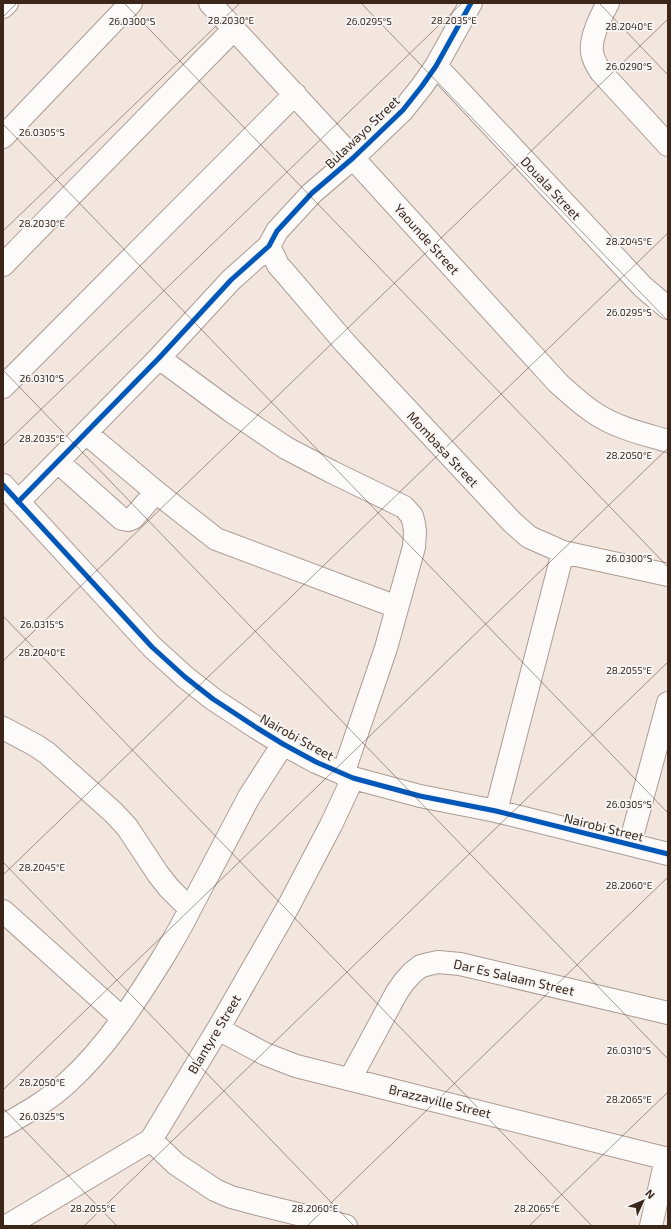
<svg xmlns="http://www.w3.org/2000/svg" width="671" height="1229" viewBox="0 0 671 1229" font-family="'Exo 2',sans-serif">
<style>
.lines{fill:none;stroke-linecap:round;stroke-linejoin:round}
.minor-casing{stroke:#ab9c93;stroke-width:24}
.minor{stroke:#fdfbfa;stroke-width:22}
.cycleway-casing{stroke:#f6f6f6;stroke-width:8}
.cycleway{stroke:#0057b8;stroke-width:5}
.ticks{fill:none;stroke:#3b2619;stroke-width:1;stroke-opacity:0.45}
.labels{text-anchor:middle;stroke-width:3.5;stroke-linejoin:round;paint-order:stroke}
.street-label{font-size:13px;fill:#3b2619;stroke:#f6f6f6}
.ticks-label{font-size:10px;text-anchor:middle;fill:#3b2619;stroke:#f6f6f6;stroke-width:3.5;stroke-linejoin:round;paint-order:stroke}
</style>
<rect width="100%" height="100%" fill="#f3e6df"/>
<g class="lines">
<g class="minor-casing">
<path id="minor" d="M210 3 353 158 558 383C570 394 582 405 596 414 617 428 644 434 668 441
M608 3C601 16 590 37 592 52 593 60 597 66 601 72L668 145
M3 7 7 3
M436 66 643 287 668 308
M3 137 131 3
M269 246 278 265 286 274 345 343 512 522 529 537 563 552 668 575
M3 265 234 29
M159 358 231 411 286 448 332 472 404 507 412 516 414 524 415 531 414 547 386 648 343 774
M3 387 295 94
M86 433 156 492 216 539 397 607
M58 462 122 519 128 520 133 518 156 492
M3 485 152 647 185 677 213 699 257 728 283 744 316 762 353 778 420 796 496 811 668 854
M18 502 159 358 231 280 269 246 277 231 312 193 353 158 403 110 422 86 436 66 471 3
M3 728 35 745 47 753 113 812 127 827 158 874 169 888 190 909
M496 811 563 552
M630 844 668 703
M3 911 122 1018
M218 1029 265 1054 296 1066 668 1159
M350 1079 397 992 404 982 412 973 421 966 429 964 438 962 460 964 668 1013
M3 1126C26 1113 49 1100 68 1082 106 1048 135 1002 162 959 172 942 182 926 190 909L249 797 283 744
M151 1140 176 1164 215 1190 231 1197 257 1204 346 1226
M7 1226 151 1140 218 1029 288 907 331 825 353 778
M651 1226 666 1159"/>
</g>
<use href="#minor" class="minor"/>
<g class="cycleway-casing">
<path id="cycleway" d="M3 485 152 647 185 677 213 699 257 728 283 744 316 762 353 778 420 796 496 811 668 854
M18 502 159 358 231 280 269 246 277 231 312 193 353 158 403 110 422 86 436 66 471 3"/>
</g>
<use href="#cycleway" class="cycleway"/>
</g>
<path class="ticks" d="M124 3 668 567M361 3 668 321M599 3 668 75M3 17 17 3M3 124 668 813M3 231 240 3M3 370 668 1059M3 446 462 3M3 616 592 1226M3 661 668 19M3 862 354 1226M3 875 668 233M3 1090 668 448M3 1108 117 1226M84 1226 668 662M307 1226 668 877M529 1226 668 1092"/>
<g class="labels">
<g class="street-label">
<text transform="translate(362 132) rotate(-44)" y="5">Bulawayo Street</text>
<text transform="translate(551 188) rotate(47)" y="5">Douala Street</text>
<text transform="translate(427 239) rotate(48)" y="5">Yaounde Street</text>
<text transform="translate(443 449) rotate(47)" y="5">Mombasa Street</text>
<text transform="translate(297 737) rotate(29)" y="5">Nairobi Street</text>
<text transform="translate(604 827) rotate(14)" y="5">Nairobi Street</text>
<text transform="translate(514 977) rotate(13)" y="5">Dar Es Salaam Street</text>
<text transform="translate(214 1034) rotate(-59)" y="5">Blantyre Street</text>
<text transform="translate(440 1101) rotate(14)" y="5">Brazzaville Street</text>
</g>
</g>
<g class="ticks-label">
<text x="231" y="24">28.2030°E</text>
<text x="454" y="24">28.2035°E</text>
<text x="132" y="25">26.0300°S</text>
<text x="369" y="25">26.0295°S</text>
<text x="629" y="30">28.2040°E</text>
<text x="629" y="70">26.0290°S</text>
<text x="42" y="136">26.0305°S</text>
<text x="42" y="227">28.2030°E</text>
<text x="629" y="245">28.2045°E</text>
<text x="629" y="316">26.0295°S</text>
<text x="42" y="382">26.0310°S</text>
<text x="42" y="442">28.2035°E</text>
<text x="629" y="459">28.2050°E</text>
<text x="629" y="562">26.0300°S</text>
<text x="42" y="628">26.0315°S</text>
<text x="42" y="656">28.2040°E</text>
<text x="629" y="674">28.2055°E</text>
<text x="629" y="808">26.0305°S</text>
<text x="42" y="871">28.2045°E</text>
<text x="629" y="889">28.2060°E</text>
<text x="629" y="1054">26.0310°S</text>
<text x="42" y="1086">28.2050°E</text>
<text x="629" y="1103">28.2065°E</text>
<text x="42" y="1120">26.0325°S</text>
<text x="93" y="1212">28.2055°E</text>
<text x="315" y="1212">28.2060°E</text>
<text x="537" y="1212">28.2065°E</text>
</g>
<rect width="671" height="1229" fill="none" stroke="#3b2619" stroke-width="8"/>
<g transform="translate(643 1201) rotate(46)" stroke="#f6f6f6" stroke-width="3" paint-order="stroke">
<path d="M0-3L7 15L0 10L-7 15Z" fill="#3b2619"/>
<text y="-6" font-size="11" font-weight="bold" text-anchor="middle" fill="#3b2619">N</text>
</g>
</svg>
